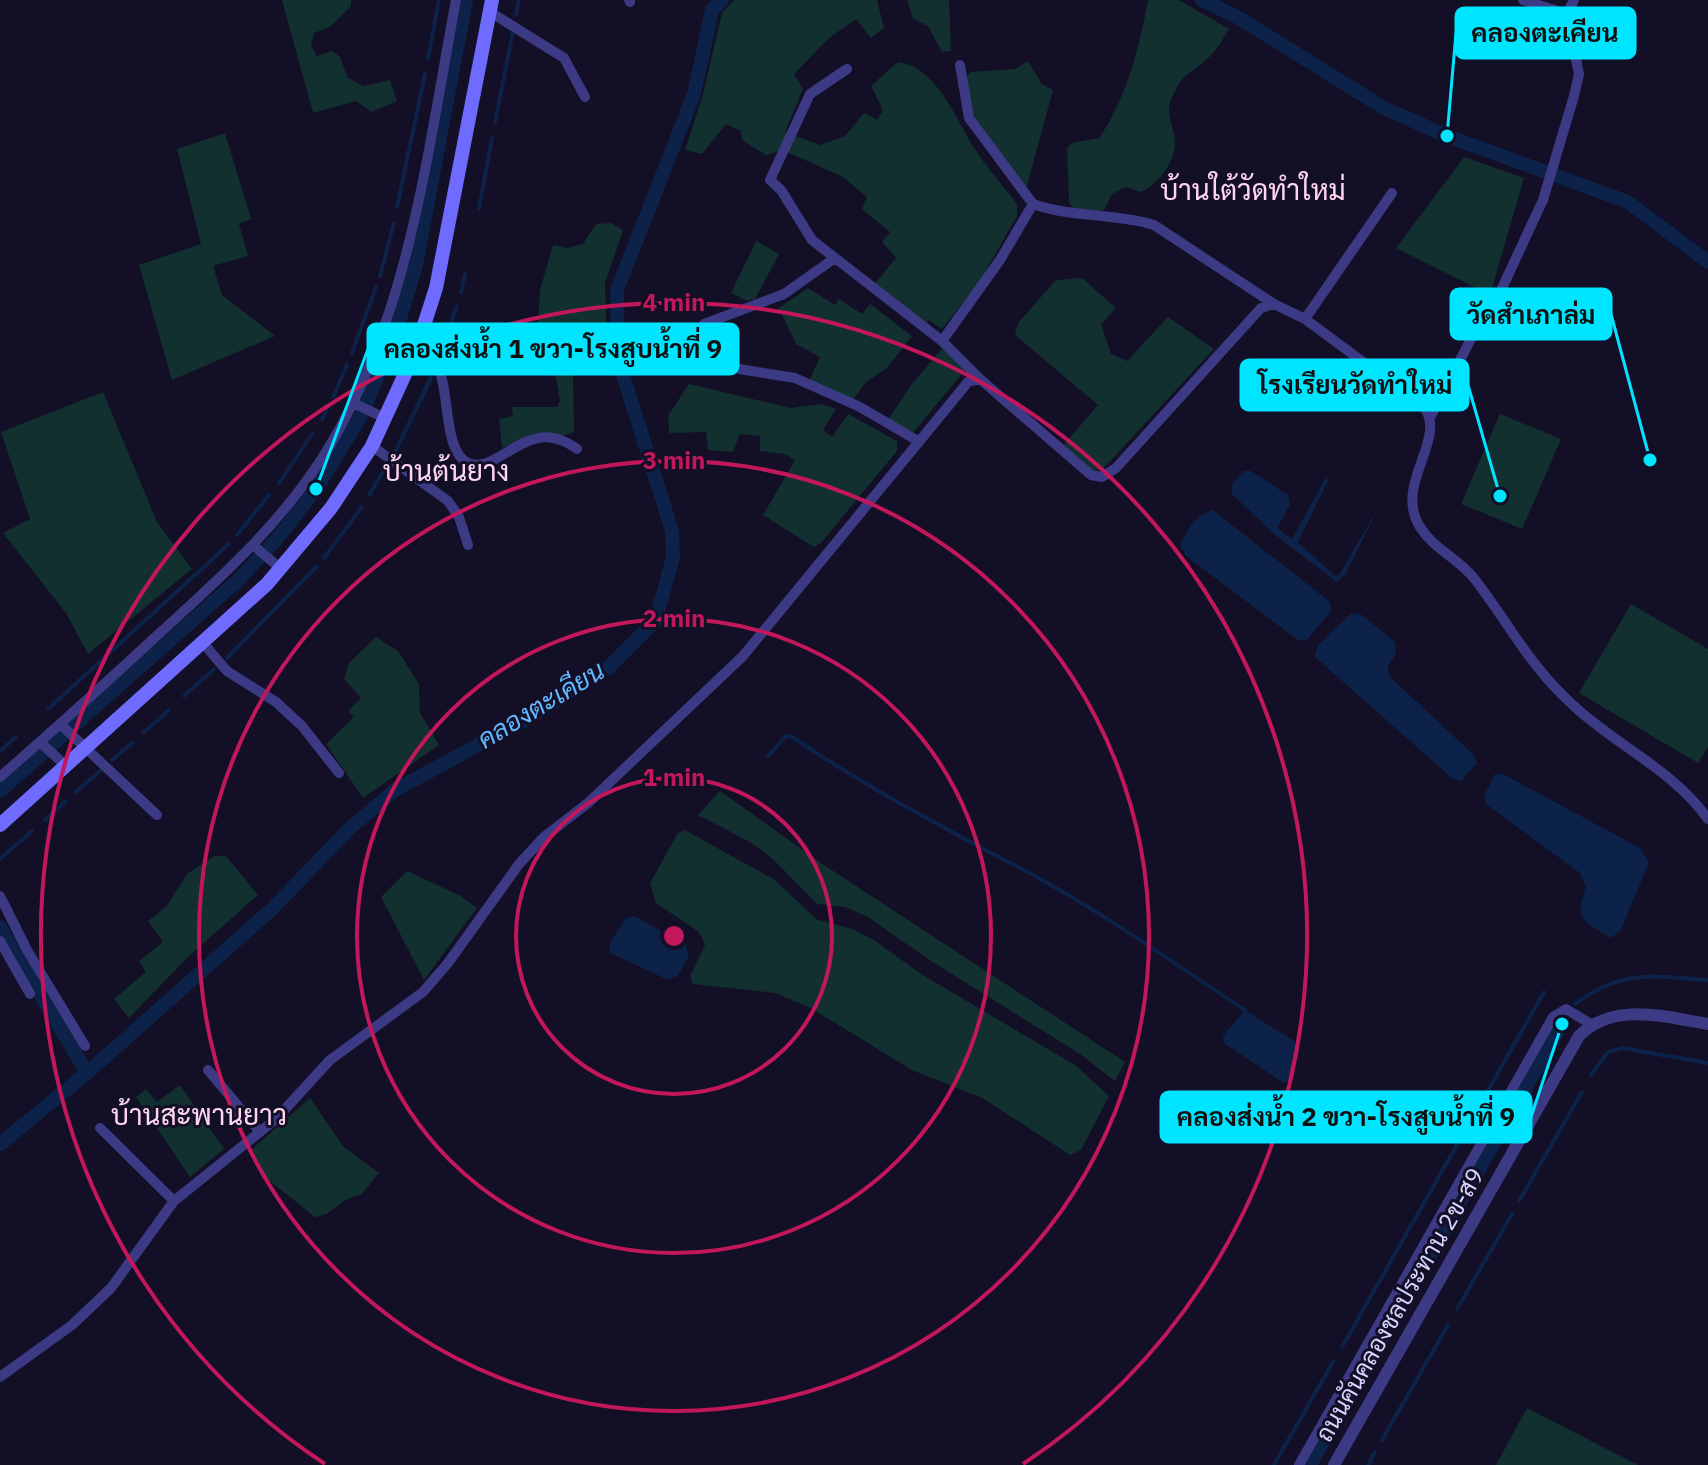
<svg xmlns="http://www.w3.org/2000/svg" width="1708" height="1465" viewBox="0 0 1708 1465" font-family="'IBM Plex Sans',Sarabun,sans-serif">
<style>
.green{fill:#12302f}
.water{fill:#0c2248}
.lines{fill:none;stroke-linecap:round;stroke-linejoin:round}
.stream{stroke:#0c2248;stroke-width:4}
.canal{stroke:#0c2248;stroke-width:14}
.minor{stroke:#3d3a85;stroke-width:10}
.tertiary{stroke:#3d3a85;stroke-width:12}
.secondary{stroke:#6f6bff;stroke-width:14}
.ring{fill:none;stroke:#c2185b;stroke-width:4}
.labels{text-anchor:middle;stroke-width:6;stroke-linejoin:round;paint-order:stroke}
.street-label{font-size:24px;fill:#d9d4ff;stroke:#130f26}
.water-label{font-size:26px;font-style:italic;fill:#62b6ff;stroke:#130f26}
.quarter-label{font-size:28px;fill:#ffd6f0;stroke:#130f26}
.centre{fill:#c2185b;stroke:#130f26;stroke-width:4}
.ring-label{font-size:24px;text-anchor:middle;font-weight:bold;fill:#c2185b;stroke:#130f26;stroke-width:6;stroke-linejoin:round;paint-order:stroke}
.leader{fill:none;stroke:#00e5ff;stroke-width:3}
.callout-dot{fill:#00e5ff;stroke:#130f26;stroke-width:3}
.callout{fill:#00e5ff;stroke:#00e5ff;stroke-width:3}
.callout-label{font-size:26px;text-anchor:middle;font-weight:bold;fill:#111}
</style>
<rect width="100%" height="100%" fill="#130f26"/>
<path class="green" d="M282 0H351V6L330 27 314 33 311 46 317 56 332 51 340 57 348 78 364 86 390 80 397 101 372 112 356 101 313 113Z
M734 0H877L884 28 871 38 856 19 829 38 794 74 803 89 785 132 820 145 845 136 864 113 877 120 883 110 871 86 898 62C935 67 954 114 971 143 984 165 1002 184 1017 204V216L980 281 942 329 929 320 922 328 872 287 896 258 882 242 890 232 862 209 867 197 843 177 783 150 766 155 742 140 741 131 726 124 702 154 685 150 702 98 722 13Z
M907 0H949L951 51 942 52 928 26 913 19Z
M1148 0H1179L1229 29C1224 37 1218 48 1211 55 1191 76 1184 69 1171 100 1165 116 1175 128 1175 143 1175 163 1157 185 1141 192L1126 187 1112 194 1104 210 1089 214 1074 211 1069 202 1067 148 1072 143 1099 138C1126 100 1140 45 1148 0Z
M1028 61 1042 84 1053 90 1026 189 972 113 966 78 971 72 1015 69Z
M225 133 251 219 239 224 248 256 213 266 222 295 275 336 172 380 139 265 201 244 177 149Z
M1464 157 1524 178 1490 295 1396 248Z
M611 223 623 230 605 283 607 338 584 349 573 367 574 432 563 436 538 435 502 448 499 419 513 416 512 407H557L560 401 551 346 537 341 540 290 553 245 567 248 583 244 596 224Z
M756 241 779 254 755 299 747 301 731 293Z
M1082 278 1116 308 1101 324 1111 354 1127 361 1168 317 1214 349 1102 470H1088L1062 447 1098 405 1015 335 1018 323 1056 280Z
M808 288 835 305 839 299 862 314 870 304 912 336 887 368 866 382 852 401 809 381 820 357 796 344 779 308Z
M946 344 970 364 912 434 888 420 912 384Z
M689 384 791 408 822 404 836 409 823 430 832 437 848 414 897 441V451L821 543 814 547 763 515 795 460 785 454 760 451V436L740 434 733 452 708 450 706 432 669 433 668 416Z
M103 392 157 522 192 569 88 654 66 613 3 533 30 519 1 432Z
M1500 414 1561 439 1522 529 1461 504Z
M1631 604 1708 649V747L1698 763 1579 693Z
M376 637 398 651 419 684 420 713 439 745 363 798 326 744 354 717 348 711 361 698 344 679 349 663Z
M720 791 821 863 1125 1062 1115 1081 1080 1054 928 959 868 917 845 907 817 904 773 859 750 842 698 815Z
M685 830 775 880 816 919 852 929 874 940 921 974 1075 1065 1109 1096 1081 1150 1070 1155 984 1099 912 1070 809 1007 775 993 693 984 690 976 705 945 699 932 656 903 650 883 678 833Z
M214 856H226L258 895 189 956 129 1018 114 999 146 972 139 961 163 942 148 921 166 907 187 874Z
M407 871 459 895 477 908 424 980 381 897Z
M180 1085 224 1149 190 1177 136 1097 146 1089 157 1102Z
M310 1098 343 1146 379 1173 361 1195C338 1198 335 1215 315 1217L265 1177 249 1152Z
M1527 1408 1638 1465H1496Z"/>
<path class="water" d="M1243 471H1251L1288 495 1290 505 1277 528 1292 539 1326 477 1328 481 1298 542 1334 575H1339L1378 508 1346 574 1337 582 1276 536 1232 494 1231 486Z
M1213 510 1330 602 1331 611 1306 641 1298 640 1186 556 1180 545C1188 530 1195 514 1213 510Z
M1352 613 1362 615 1395 642 1396 654 1388 666 1389 676 1474 755 1477 763 1461 781 1453 779 1315 657 1318 645Z
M1495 774H1503L1640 848 1649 863 1620 931 1611 938C1582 919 1574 922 1586 886L1580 873 1486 804 1484 796Z
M635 916 686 945 689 956 678 976 666 979 610 953 609 944 626 918Z
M1245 1010 1297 1043 1299 1049 1291 1080 1284 1083 1224 1043 1223 1036Z"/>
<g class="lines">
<path class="stream" d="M516 14 519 0
M428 58 439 0
M495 122 513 31
M397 207 425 74
M479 209 492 138
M380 276 394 223
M461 292 465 274
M451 322 457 306
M352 353 376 287
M440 355 446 338
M333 397 347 365
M322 419 328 407
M394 454 431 378
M279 483 312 434
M369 495 389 462
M237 535 269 495
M324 558 362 507
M227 658 317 566
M184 696 214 669
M48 709 229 544
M143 733 169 710
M0 751 16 737
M768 756 786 736H791C867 788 948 830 1029 873 1103 912 1174 964 1245 1010
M112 760 132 743
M76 792 100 771
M45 820 66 801
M0 859 32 831
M1575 1004C1622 969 1653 976 1708 980
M1591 1075 1608 1052 1623 1048 1708 1063
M1519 1201 1582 1092
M1457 1309 1512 1214
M1342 1347 1544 992
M1382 1440 1448 1325
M1274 1465 1333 1362
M1368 1465 1375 1452"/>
<path class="canal" d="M1202 0 1239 18 1384 108 1447 136 1628 202 1708 262
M0 791 236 582 277 539 316 489 361 416 396 332 416 265 466 0
M0 927 87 1073
M0 1144 87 1073 272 909 350 828 395 790 532 716 608 668 656 620 673 557 672 531 618 359 617 290 694 94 712 10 722 0
M1310 1465 1562 1024"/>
<path class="minor" d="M629 0 630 2
M1523 0 1567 14
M490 12 564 58 585 97
M960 65 969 118 1033 204C1073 218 1115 213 1154 225L1274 304 1305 319 1424 407C1448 440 1393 484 1420 527 1433 548 1457 558 1473 577 1509 623 1529 666 1574 706 1617 746 1673 770 1708 819
M847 69 810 94 770 180 781 190 812 240 942 341 980 379
M1305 319 1392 193
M942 341 1000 260 1033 204
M694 342 704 324 784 294 835 258
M416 350C423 354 432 358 436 364 451 387 442 451 468 463 499 476 528 412 577 449
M739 369 795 378 860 407 918 441
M353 403 385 418
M1431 416 1486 310 1497 299 1543 200 1574 96 1579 74 1567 14 1574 0
M372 446 448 501 459 517 468 545
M254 546 281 569
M203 643 227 671 276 702 302 726 339 773
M60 724 157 815
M40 742 66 766
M0 777C55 729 109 680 162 631 226 573 288 517 332 442 410 310 428 148 456 0
M0 896 27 950 85 1046
M0 941 30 994
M208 1070 260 1132
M100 1128 174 1201
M0 1377 72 1325 111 1288 174 1201 276 1119 330 1060 423 992 448 963 519 864 544 837 588 803 743 656 968 382 980 379 1091 475 1102 477 1116 468 1261 308 1274 304
M1299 1465 1553 1017 1566 1009 1591 1024"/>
<path class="tertiary" d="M1334 1465 1579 1036C1614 1001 1664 1017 1708 1024"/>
<path class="secondary" d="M0 825 267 584 331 508 372 446 416 350 436 288 492 0"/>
</g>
<g class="ring">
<circle cx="674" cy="936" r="158"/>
<circle cx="674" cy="936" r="317"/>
<circle cx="674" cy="936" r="475"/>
<path d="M325 1464A633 633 0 1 1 1023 1464"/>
</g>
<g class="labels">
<g class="street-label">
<text transform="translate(1400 1305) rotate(-60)" y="8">ถนนคันคลองชลประทาน 2ข-ส9</text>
</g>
<g class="water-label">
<text transform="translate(541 705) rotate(-31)" y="9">คลองตะเคียน</text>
</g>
<g class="quarter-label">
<text x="1253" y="200">บ้านใต้วัดทำใหม่</text>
<text x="446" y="481">บ้านต้นยาง</text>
<text x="199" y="1125">บ้านสะพานยาว</text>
</g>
</g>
<circle cx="674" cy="936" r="12" class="centre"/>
<g class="ring-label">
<text x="674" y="311">4 min</text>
<text x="674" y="469">3 min</text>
<text x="674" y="627">2 min</text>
<text x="674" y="786">1 min</text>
</g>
<path class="leader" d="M1447 136L1456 33M1650 460L1611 314M316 489L368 349M1500 496L1468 385M1562 1024L1531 1117"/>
<g class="callout-dot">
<circle cx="1447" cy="136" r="8"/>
<circle cx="1650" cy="460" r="8"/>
<circle cx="316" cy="489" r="8"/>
<circle cx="1500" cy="496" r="8"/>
<circle cx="1562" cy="1024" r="8"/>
</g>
<g class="callout">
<rect x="1456" y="8" width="179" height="50" rx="8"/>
<rect x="1451" y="289" width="160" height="50" rx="8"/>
<rect x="368" y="324" width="370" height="50" rx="8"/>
<rect x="1241" y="360" width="227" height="50" rx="8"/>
<rect x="1161" y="1092" width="370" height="50" rx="8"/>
</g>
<g class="callout-label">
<text x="1545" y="42">คลองตะเคียน</text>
<text x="1531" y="324">วัดสำเภาล่ม</text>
<text x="553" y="358">คลองส่งน้ำ 1 ขวา-โรงสูบน้ำที่ 9</text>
<text x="1355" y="394">โรงเรียนวัดทำใหม่</text>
<text x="1346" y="1126">คลองส่งน้ำ 2 ขวา-โรงสูบน้ำที่ 9</text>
</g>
</svg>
